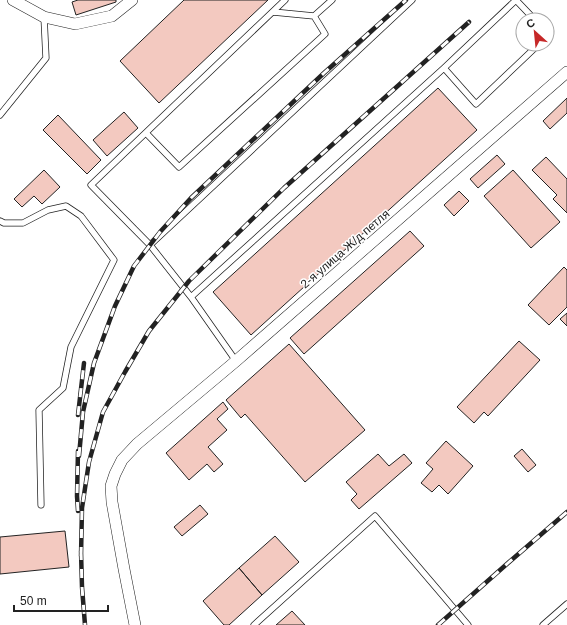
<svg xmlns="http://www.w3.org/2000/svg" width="567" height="625" viewBox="0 0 567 625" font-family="Arial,sans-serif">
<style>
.building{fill:#f3c9c0;stroke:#222}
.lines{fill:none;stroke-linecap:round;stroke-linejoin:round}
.lane-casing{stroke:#222;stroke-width:7}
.street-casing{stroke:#222;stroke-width:12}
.lane{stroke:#fff;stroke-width:5.5}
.street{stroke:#fff;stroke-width:11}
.rail-casing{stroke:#222;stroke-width:4.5}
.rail{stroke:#fff;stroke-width:3;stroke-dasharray:9;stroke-linecap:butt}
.labels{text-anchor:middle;stroke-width:3;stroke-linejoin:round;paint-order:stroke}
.street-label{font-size:12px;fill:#222;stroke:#fff}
</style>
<rect width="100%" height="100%" fill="#fff"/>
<path class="building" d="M78 0H116V2L76 15 72 2Z
M184 0H268L159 103 120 61Z
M438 88 477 130 251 335 213 292Z
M567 98V113L550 129 543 121Z
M124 112 138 128 107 156 93 140Z
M58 115 101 160 87 174 43 130Z
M497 155 505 164 478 188 470 179Z
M546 157 567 179V213L553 199 557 195 532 170Z
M44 170 60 187 42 204 34 196 22 207 14 199Z
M513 170 560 222 531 248 484 196Z
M459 191 469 201 454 216 444 205Z
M410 231 424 246 304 354 290 338Z
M564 267 567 270V307L549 325 528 305Z
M567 313V326L560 319Z
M519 341 540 360 488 416 484 412 474 423 457 407Z
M289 344 365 430 305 482 245 414 241 418 226 400Z
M223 402 228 409 217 419 227 430 208 447 223 464 214 472 207 464 189 480 166 453Z
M446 441 473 466 448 494 439 485 432 492 421 483 433 469 426 463Z
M522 449 536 465 528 472 514 456Z
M378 454 389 466 404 454 412 463 359 509 351 500 357 494 346 482Z
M200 505 208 514 182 536 174 527Z
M65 531 69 567 0 574V537Z
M275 536 299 562 262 595 239 568Z
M239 568 262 595 229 625H224L203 601Z
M292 611 305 625H276Z"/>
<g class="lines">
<g class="lane-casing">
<path id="lane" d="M516 0 535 20
M273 12 314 16 332 0
M547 32 549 34 547 37
M444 68 476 104 539 44
M0 115 46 58 44 17
M146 133 179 167 325 34 314 16
M0 221 4 223H23L48 210 66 206 81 216 114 260 71 347 63 388 39 410 41 505
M150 245 412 0
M191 297 444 68 516 0
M236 361 191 297 150 245 91 185 285 0
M254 625 375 516 468 625
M543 625 567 604"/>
</g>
<g class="street-casing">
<path id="street" d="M13 0 44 17 75 24 112 16 132 0
M135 625 124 569 112 502 111 486 115 474 122 460 137 444 236 361 567 72"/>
</g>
<use href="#lane" class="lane"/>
<use href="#street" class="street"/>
<g class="rail-casing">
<path id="rail" d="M78 415 84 363
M79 456 83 412 94 363 115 306 134 266 160 232 191 198 324 73 406 0
M78 511 77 496 78 451
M81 551 82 587 85 625
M81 556 82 508 89 462 103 412 125 372 149 331 189 281 284 188 469 22
M438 625 508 563 567 512"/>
</g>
<use href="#rail" class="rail"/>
</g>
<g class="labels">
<g class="street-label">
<text transform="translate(345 249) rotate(-41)" y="4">2-я улица Ж/д петля</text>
</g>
</g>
<g transform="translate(535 32) rotate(333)"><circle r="19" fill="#ffffff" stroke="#a7a7a7"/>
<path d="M0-3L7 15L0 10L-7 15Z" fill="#c62828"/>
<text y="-6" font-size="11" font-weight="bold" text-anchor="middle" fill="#222222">С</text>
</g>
<path d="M14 605v6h94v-6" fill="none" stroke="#222222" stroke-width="2"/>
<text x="20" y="605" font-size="12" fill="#222222" stroke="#ffffff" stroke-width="3" paint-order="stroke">50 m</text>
</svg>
